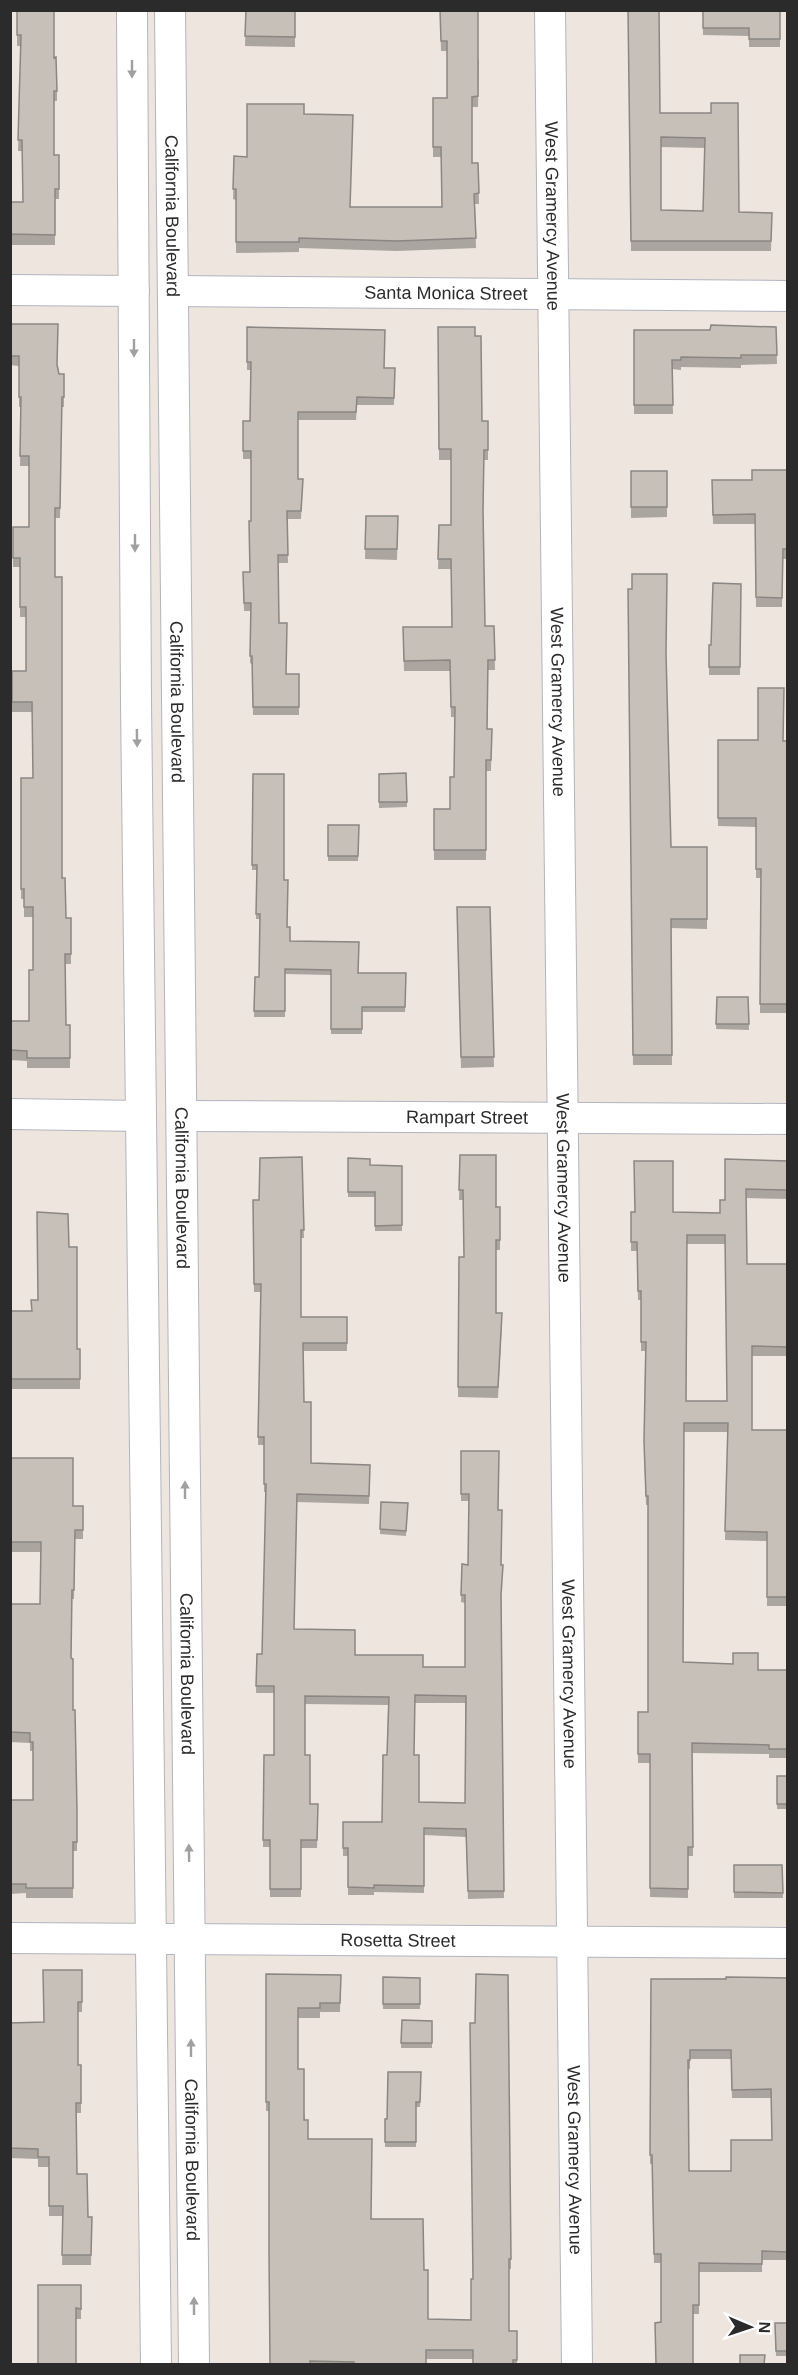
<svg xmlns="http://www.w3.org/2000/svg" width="798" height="2375" viewBox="0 0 798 2375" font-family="Helvetica,sans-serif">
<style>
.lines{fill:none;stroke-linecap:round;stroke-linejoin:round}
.street-casing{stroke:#b1b5bf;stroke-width:32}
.street{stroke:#fff;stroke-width:30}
.wall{fill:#aaa59f;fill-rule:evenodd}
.building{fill:#c6c0b9;stroke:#8b8682;stroke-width:1.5;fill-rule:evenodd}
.oneway{fill:#a0a0a0}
.labels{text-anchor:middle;stroke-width:4.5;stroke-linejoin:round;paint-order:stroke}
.street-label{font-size:18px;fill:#2b2b2b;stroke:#fff}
</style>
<rect width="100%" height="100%" fill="#ede5de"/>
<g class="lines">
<g class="street-casing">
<g id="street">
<path d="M132 10 136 702 156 2364"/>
<path id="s1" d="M170 10 194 2364"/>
<path id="s2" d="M550 10 577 2364"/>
<path d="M10 290 134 291"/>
<path id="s3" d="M174 291 788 296"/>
<path d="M10 1114 141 1116"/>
<path id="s4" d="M183 1116 788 1119"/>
<path id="s5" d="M10 1938 788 1943"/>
</g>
</g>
<use href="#street" class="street"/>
</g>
<path class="wall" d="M17 10 54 58 57 91V101H54V155L59 189V199H55V245H10V202H23L22 151H18L21 46H17Z
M246 10H295V47L245 46Z
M440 10 479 60 478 107H472V163H478L479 204H475L476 248 397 251 299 248V252L236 253V200L233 199 234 156 247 157 304 114 350 207H442L441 157H433V98H447V51H441Z
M628 10 660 113H711L739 212 772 213 771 251H631ZM661 147 705 148 703 211 661 210Z
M703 10H780V47H749V36L703 35Z
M10 324 58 366 59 374H64V407H62L60 518H55V577L62 878 66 918H71V964H65L66 1025H70V1068H27V1061L10 1060V1021H29L33 970V917H24V899H21V778H33L32 712H12V671H26V617H20V567H13V527H29V466H20L21 407H19V366L10 365Z
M247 327 384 368H395L394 405H357L356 420H298V479H303L301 519H287L288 563H278L279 623 286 674H299V715H253L252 664 250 663 251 611H244L243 580 250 572 251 521V459H243V421H250L251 370H247Z
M438 327 475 336 482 421H488V460H484L483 515 485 626H494L495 670H488L487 729H492L491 771H486V860H434V809H450L454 777V717H451L450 671H404L403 627H452L451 569H438L439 525H451V460H439Z
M776 327 777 364 741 365V368L681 367V370L672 369 673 414H634V330H710Z
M787 470 788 559H783L782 607H756L755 524H713L712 480H752Z
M631 471H667V517L631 518Z
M366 516H398L397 560 365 559Z
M741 584 740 675H709V645H711Z
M628 599 666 656 671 847H707V929L671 928 672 1065H633Z
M718 740 788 741V1013H760L761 878H756V827L718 826Z
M406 773 407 807 379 808V774Z
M253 774 284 880 287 927 290 941 359 973H406L405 1012H362V1034H331V975L285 974V1017H254L255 977H259L260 919H256L257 870H252Z
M328 825H359L358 861H328Z
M457 907H490L494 1067 461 1068Z
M717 997H748L749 1030 716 1029Z
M460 1155 496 1207H500V1250H496V1313L502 1323 498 1398 458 1397 459 1257H464L463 1200H459Z
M302 1157 304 1238H301V1317H347V1351H303L304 1402 311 1463 370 1465 369 1504 297 1502 294 1629 355 1655 423 1667H465V1603L461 1602 462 1564 468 1565 469 1501H461V1451L498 1510 501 1565 504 1898 468 1899 466 1837 424 1835V1893L374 1892V1895H348V1856H343V1822H382L387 1755 388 1705 305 1704V1755L310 1804H318L317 1848H301V1897H270V1847H263L264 1755H274V1693H256L257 1654H262L266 1492H264V1445H258L261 1292H254L253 1200H259ZM415 1703H465V1803L419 1802 414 1755Z
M348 1158 370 1165 402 1166V1231H375V1197H348Z
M788 1161V1199L746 1198 747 1264H788V1356H752V1430H788V1606H767V1541L725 1540 728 1432H684L683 1662 758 1670H788V1758H769V1754L692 1753 693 1856H688V1898L650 1897V1763H638V1712H648V1505H646L644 1451 645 1351H641V1300H638L637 1251H631V1212L720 1213 725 1200ZM687 1244H725L727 1401H686Z
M69 1247 77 1349H80V1389H10V1311H32Z
M10 1458 73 1506 83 1530V1539H75L74 1599H72L71 1658 77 1810V1851H73V1898H26V1893L10 1894V1800H33V1751H30V1743L10 1742V1604H40V1552H10Z
M381 1502 408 1503 406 1536 380 1534Z
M777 1776H788V1809H777Z
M734 1865H782L783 1898H734Z
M82 1970V2012H78V2065H81V2113H76L77 2174 88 2217H92L91 2265H62L63 2216H49V2167H38V2159L10 2158V2023L44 2022Z
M266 1974 341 1975 340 2012H320V2018H298V2069L308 2139 371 2219 424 2270 428 2319 471 2320 473 2279 470 2023 511 2259V2269H509V2331H517V2364H473V2359H426V2364H270L269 2111H266Z
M383 1977 420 1978V2009H383Z
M788 1978V2260H762V2272H699V2314H693L661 2322V2263H654L652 2164H650L651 1979ZM690 2059H731L732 2098H771L772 2140 731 2171H689L688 2069H690Z
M402 2020 432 2021V2048H401Z
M421 2072 420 2107H416V2147H385V2119H387Z
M81 2285V2319H76L38 2364Z
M775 2323H788V2356H776Z"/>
<path class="building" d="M17 10H54V58L56 57 57 91H54V155H59V189H55V235L10 234V202H23L22 140H18L21 35H17Z
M246 10H295V37L245 36Z
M440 10H478V96L472 97V163H478L479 193 474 194 476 238 397 241 299 238V242H236V189H233L234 156 247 157V104H304V114L353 115 350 207H442L441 147H433V98H447V41H441Z
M628 10H659L660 113H711V103H738L739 212 772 213 771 241H631ZM661 137 705 138 703 211 661 210Z
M703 10H780V39H749V28H703Z
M10 324H58L57 365 59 374H64V397H62L60 508H55V577H62V878H65L66 918H71V954H65L66 1025H70V1058H27V1051L10 1050V1021H29V970H33V907H24V889H21V778H33L32 702H12V671H26V607H20V558H13V527H29V456H20L21 397H19V356H10Z
M711 325 776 327 777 355H741V358L681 357V360H672L673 405H634V330H710Z
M247 327 385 330 384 368H395L394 398 357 397 356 412H298V479H303L301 511H287L288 555H278L279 623H287L286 674H299V707H253L252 656H250L251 603H244L243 572H250L249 521H251V451H243V421H250L251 362H247Z
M438 327H475V336H481L482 421H488V450H484L483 510 485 626H494L495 660H488L487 729H492L491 760H486V850H434V809H450V777H454L455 707H451L450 660 404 661 403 627H452L451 559H438L439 525H451V449H439Z
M752 470H787L788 549H783L782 598 756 597 755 514 713 515 712 480H752Z
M631 471H667V507H631Z
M366 516H398L397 549H365Z
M632 574H667L666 653 671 847H707V919H671L672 1055H633L628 589H632Z
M713 583 741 584 740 667H709V645H711Z
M758 688H784L783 741H788V1004H760L761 869H756V818H718V740H758Z
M406 773 407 802H379V774Z
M253 774H284V880H288L287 927H290V941L359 942 358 973H406L405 1007H362V1029H331V970L285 969V1011H254L255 977H259L260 914H256L257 865H252Z
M328 825H359L358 856H328Z
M457 907H490L494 1057H461Z
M717 997H748L749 1024H716Z
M460 1155H496V1207H500V1240H496V1313H502L498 1387H458L459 1257H464L463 1190H459Z
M302 1157 304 1230H301V1317H347V1343H303L304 1402H311V1463L370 1465 369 1496 297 1494 294 1629 355 1630V1655H423V1667H465V1595H461L462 1564 468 1565 469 1494H461V1451H499L498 1510H502L501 1565H503L501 1595 504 1891H468L466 1829 424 1828V1886L374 1885V1888L348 1887V1848H343V1822H382L383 1755H387L389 1697 305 1696V1755H310V1804H318L317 1840H301V1889H270V1840H263L264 1755H274V1686H256L257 1654H262L266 1484H264V1437H258L261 1284H254L253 1200H259L260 1158ZM415 1695 466 1696 465 1803 419 1802V1755H414Z
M348 1158 370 1159V1165L402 1166V1225L375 1226V1192H348Z
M725 1159 788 1161V1190L746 1189 747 1264H788V1347L752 1346V1430H788V1597H767V1532L725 1531 728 1423H684L683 1662 733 1664V1653H758V1670H788V1749H769V1745L692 1743 693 1847H688V1889L650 1888V1754H638V1712H648V1496H646L644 1441 646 1342H641V1291H638L637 1242H631V1212H635L634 1161H673V1212L720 1213V1200H725ZM687 1235H725L727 1401H686Z
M37 1212 68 1214 69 1247H77V1349H80V1379H10V1311H32L31 1300H38Z
M10 1458H73V1506H83V1530H75L74 1590H72L71 1658 73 1659V1710H75L77 1810V1842H73V1888H26V1884H10V1800H33V1742H30V1733L10 1732V1604H40L41 1542H10Z
M381 1502 408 1503 406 1531 380 1529Z
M777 1776H788V1804H777Z
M734 1865H782L783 1893 734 1892Z
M43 1970H82V2002H78V2065H81V2103H76L77 2174H87L88 2217H92L91 2255H62L63 2206H49V2157H38V2149L10 2148V2023L44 2022Z
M266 1974 341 1975 340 2003H320V2008H298V2069H304V2120H308V2139H372L371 2219H423L424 2270H428V2319L471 2320V2279H473L470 2023H475L476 1974 508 1975 511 2259H509V2331H517V2360H513V2364H473V2350H426V2364H354V2362L310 2361V2364H270L269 2253V2102H266Z
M383 1977 420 1978V2004H383Z
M726 1977 788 1978V2252L762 2251V2264L699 2263V2305H693V2364H656L655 2323 661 2322V2254H654L652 2155H650L651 1979H726ZM690 2050H731L732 2090 771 2089 772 2140H731V2171H689L688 2060H690Z
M402 2020 432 2021V2043H401Z
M388 2072H421L420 2102H416V2142H385V2119H387Z
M38 2285H81V2309L76 2308V2364H10H38Z
M775 2323H788V2351H776Z
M740 2355H765L764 2364H740Z"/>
<defs><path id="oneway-solid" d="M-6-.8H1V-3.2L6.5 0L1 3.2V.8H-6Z" transform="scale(1.5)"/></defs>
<g class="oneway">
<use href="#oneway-solid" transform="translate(132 69) rotate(90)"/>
<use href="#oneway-solid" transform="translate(134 348) rotate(90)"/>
<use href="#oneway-solid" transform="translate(135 543) rotate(90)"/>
<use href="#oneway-solid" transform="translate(137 738) rotate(89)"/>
<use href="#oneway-solid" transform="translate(185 1490) rotate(-90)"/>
<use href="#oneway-solid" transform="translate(189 1853) rotate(-91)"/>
<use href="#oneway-solid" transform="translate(191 2048) rotate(-90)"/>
<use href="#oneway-solid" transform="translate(194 2306) rotate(-90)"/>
</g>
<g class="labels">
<g class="street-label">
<text dy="6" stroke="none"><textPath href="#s1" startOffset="206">California Boulevard</textPath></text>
<text dy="6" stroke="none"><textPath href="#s2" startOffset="206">West Gramercy Avenue</textPath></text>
<text dy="6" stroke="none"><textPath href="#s3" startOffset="272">Santa Monica Street</textPath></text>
<text dy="6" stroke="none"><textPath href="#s1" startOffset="692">California Boulevard</textPath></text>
<text dy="6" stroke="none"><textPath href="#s2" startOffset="692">West Gramercy Avenue</textPath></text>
<text dy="6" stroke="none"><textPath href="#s4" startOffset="284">Rampart Street</textPath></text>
<text dy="6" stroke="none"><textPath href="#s1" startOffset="1178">California Boulevard</textPath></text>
<text dy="6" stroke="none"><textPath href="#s2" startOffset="1178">West Gramercy Avenue</textPath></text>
<text dy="6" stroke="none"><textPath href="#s1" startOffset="1664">California Boulevard</textPath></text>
<text dy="6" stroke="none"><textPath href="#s2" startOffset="1664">West Gramercy Avenue</textPath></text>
<text dy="6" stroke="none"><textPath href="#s5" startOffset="388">Rosetta Street</textPath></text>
<text dy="6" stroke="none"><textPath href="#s1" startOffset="2150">California Boulevard</textPath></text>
<text dy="6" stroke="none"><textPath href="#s2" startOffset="2150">West Gramercy Avenue</textPath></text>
</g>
</g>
<rect width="798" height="2375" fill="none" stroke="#2b2b2b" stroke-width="24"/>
<g transform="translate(750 2327) rotate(92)" stroke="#ffffff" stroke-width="4.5" paint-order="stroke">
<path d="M0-4.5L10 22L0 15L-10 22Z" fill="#2b2b2b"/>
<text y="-9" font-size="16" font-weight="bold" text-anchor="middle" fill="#2b2b2b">N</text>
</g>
</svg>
